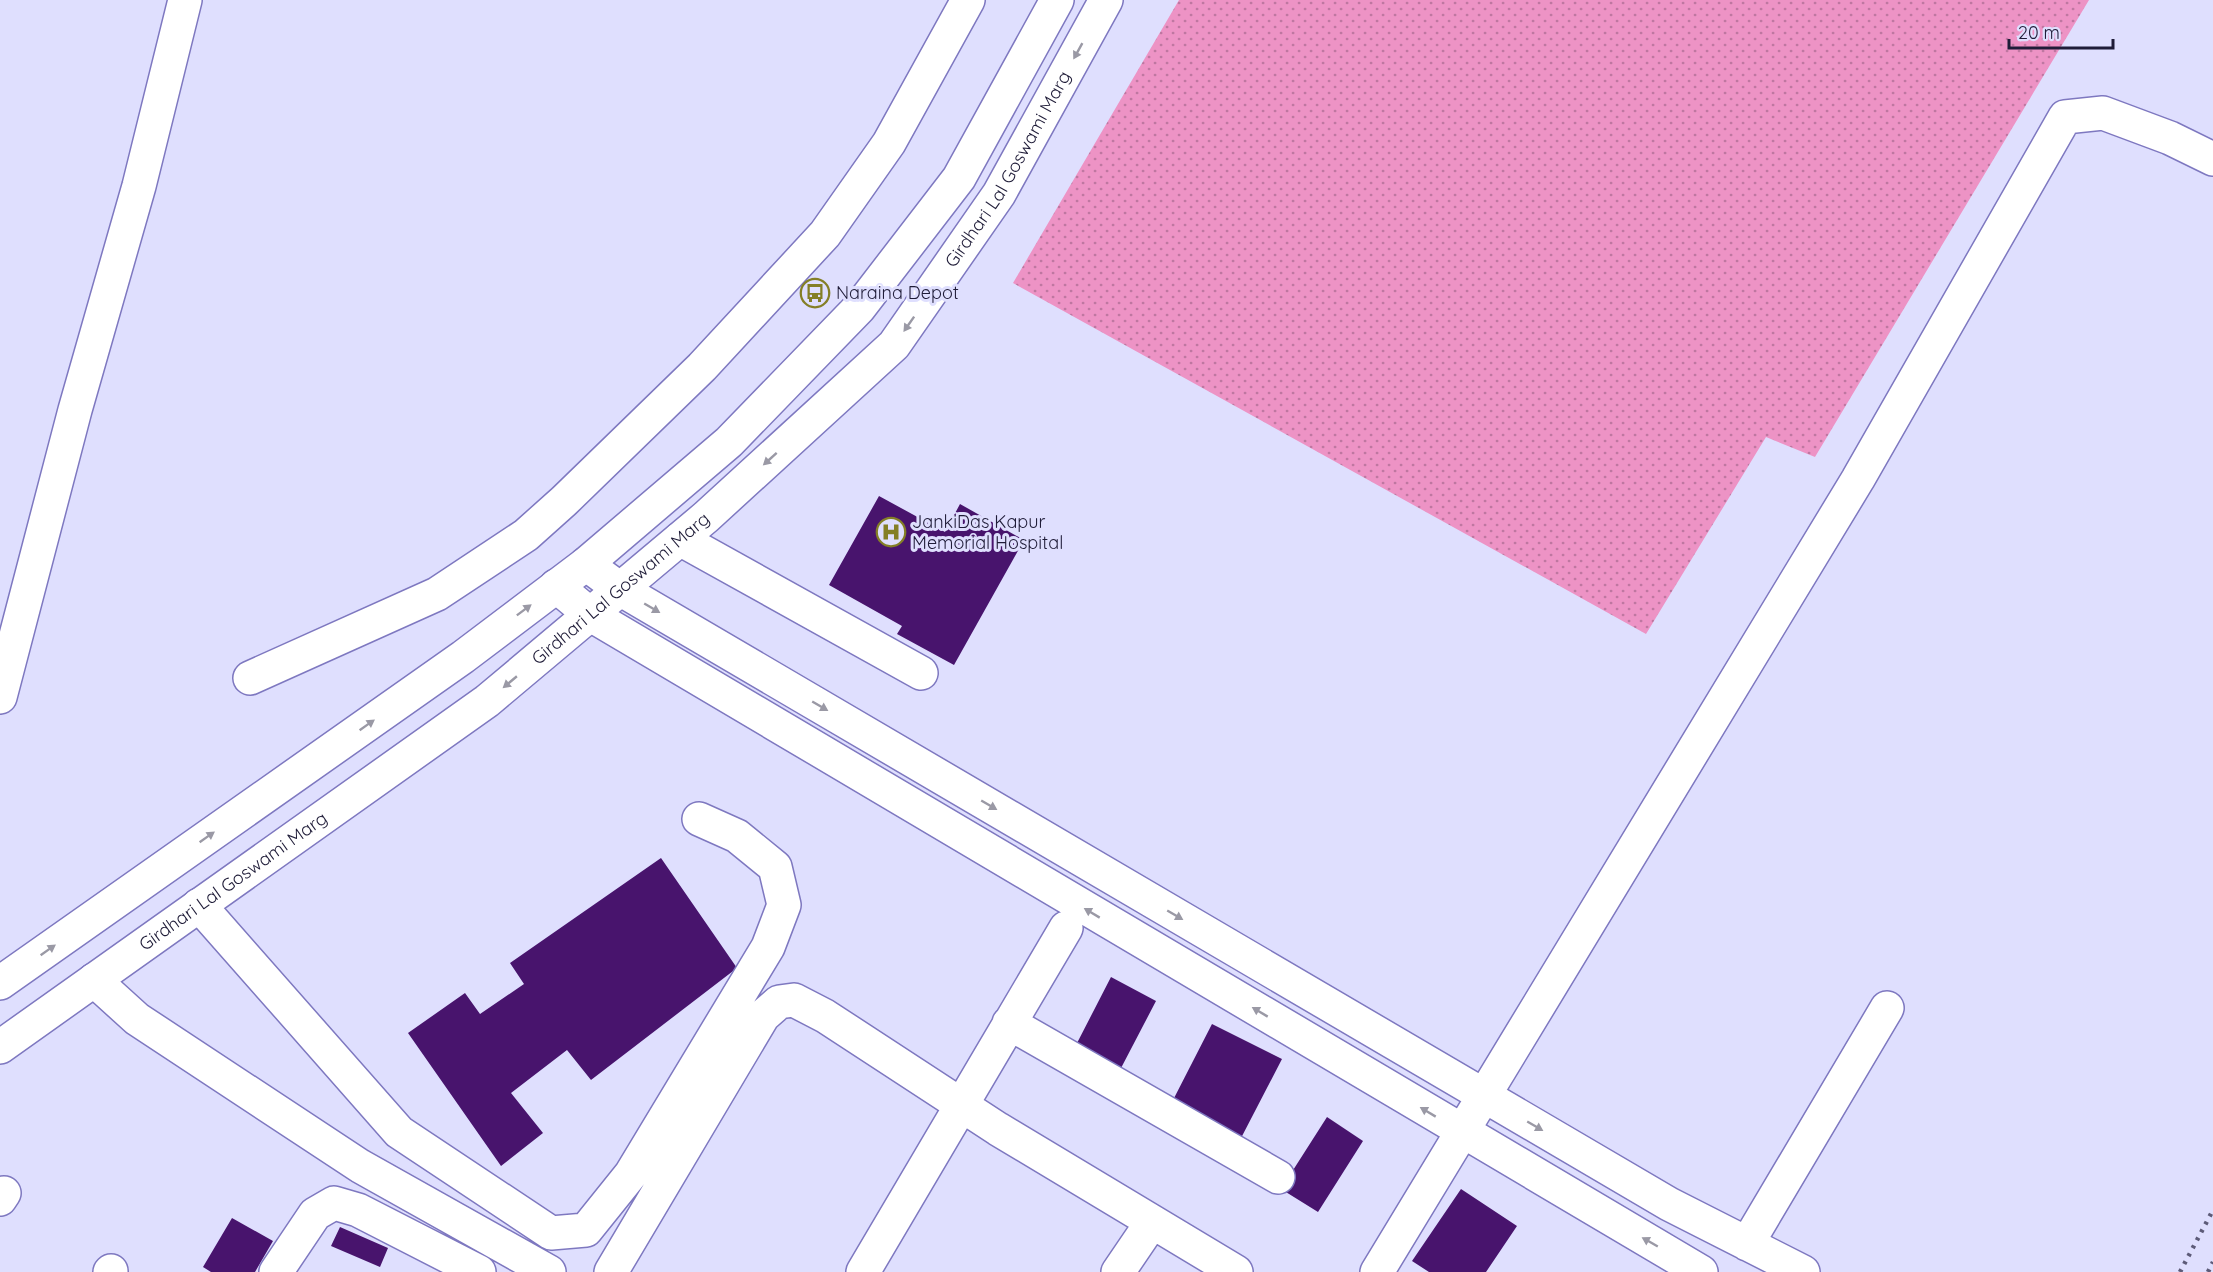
<svg xmlns="http://www.w3.org/2000/svg" width="2213" height="1272" viewBox="0 0 2213 1272" font-family="Quicksand,sans-serif">
<style>
.green{fill:url(#green-dots)}
.building{fill:#48146d}
.lines{fill:none;stroke-linecap:round;stroke-linejoin:round}
.minor-casing{stroke:#7e78c0;stroke-width:36}
.major-casing{stroke:#7e78c0;stroke-width:36}
.minor{stroke:#fff;stroke-width:33}
.major{stroke:#fff;stroke-width:33}
.rail{stroke:#5d5b78;stroke-width:4.5;stroke-dasharray:3 6;stroke-linecap:butt}
.oneway{fill:#9a99a5}
.labels{text-anchor:middle;stroke-width:6;stroke-linejoin:round;paint-order:stroke}
.street-label{font-size:18px;fill:#1f1c38;stroke:#dfdffe}
.poi-label{font-size:18px;fill:#1f1c38;stroke:#dfdffe;text-anchor:start}
</style>
<defs>
<pattern id="green-dots" width="8" height="8" patternUnits="userSpaceOnUse" patternTransform="scale(1.5)"><rect width="8" height="8" fill="#ed93c5"/><path d="M2 2h.1M6 6h.1" fill="none" stroke="#bf77a1" stroke-width="1.8" stroke-linecap="round"/></pattern>
</defs>
<rect width="100%" height="100%" fill="#dfdffe"/>
<path class="green" d="M1179 0H2089L1815 457 1766 437 1646 634 1013 283Z"/>
<path class="building" d="M879 496 945 532 960 504 1024 540 954 665 897 634 902 626 829 585Z
M661 858 737 968 591 1080 567 1050 511 1093 543 1133 501 1166 408 1033 465 993 480 1014 524 984 510 963Z
M1111 977 1156 1001 1120 1070 1075 1047Z
M1212 1024 1282 1059 1240 1140 1171 1104Z
M1327 1117 1363 1141 1318 1212 1281 1189Z
M1461 1189 1517 1226 1486 1272H1429L1412 1261Z
M232 1218 273 1241 255 1272H211L203 1267Z
M340 1227 388 1248 380 1267 331 1246Z"/>
<g class="lines">
<g class="minor-casing">
<path id="minor" d="M680 539 921 673
M586 564 620 589 1669 1204 1803 1272
M556 586 591 615 1701 1272
M250 678 437 594 526 535 564 501 702 367 825 234 889 143 968 0
M0 697 75 410 139 186 185 0
M199 905 399 1132 551 1233 586 1230 631 1174 768 947 784 905 775 867 737 836 699 819
M94 980 137 1019 360 1166 549 1272
M1009 1023 1278 1177
M0 1199 4 1193
M1747 1244 1887 1008
M110 1272 111 1271
M276 1272 315 1214 334 1203 358 1210 479 1272
M611 1272 763 1016 779 1002 794 1000 825 1016 998 1129 1236 1272
M863 1272 1066 928
M1118 1272 1152 1222
M1377 1272 1858 479 2065 117 2103 113 2170 138 2213 159"/>
</g>
<g class="major-casing">
<g id="major">
<path d="M0 983 463 657 586 564 729 442 859 308 959 178 1057 0"/>
<path id="s1" d="M0 1047 487 701 706 517 894 345 999 194 1106 0"/>
</g>
</g>
<use href="#minor" class="minor"/>
<use href="#major" class="major"/>
<path class="rail" d="M2180 1272 2213 1210
M2208 1272 2213 1262"/>
</g>
<defs><path id="oneway-solid" d="M-6-.8H1V-3.2L6.5 0L1 3.2V.8H-6Z" transform="scale(1.5)"/></defs>
<g class="oneway">
<use href="#oneway-solid" transform="translate(1078 51) rotate(119)"/>
<use href="#oneway-solid" transform="translate(909 324) rotate(125)"/>
<use href="#oneway-solid" transform="translate(770 459) rotate(138)"/>
<use href="#oneway-solid" transform="translate(652 608) rotate(30)"/>
<use href="#oneway-solid" transform="translate(524 610) rotate(-37)"/>
<use href="#oneway-solid" transform="translate(510 682) rotate(140)"/>
<use href="#oneway-solid" transform="translate(820 706) rotate(30)"/>
<use href="#oneway-solid" transform="translate(367 725) rotate(-35)"/>
<use href="#oneway-solid" transform="translate(989 805) rotate(30)"/>
<use href="#oneway-solid" transform="translate(207 837) rotate(-35)"/>
<use href="#oneway-solid" transform="translate(1092 913) rotate(-149)"/>
<use href="#oneway-solid" transform="translate(1175 915) rotate(30)"/>
<use href="#oneway-solid" transform="translate(48 950) rotate(-35)"/>
<use href="#oneway-solid" transform="translate(1260 1012) rotate(-149)"/>
<use href="#oneway-solid" transform="translate(1428 1112) rotate(-149)"/>
<use href="#oneway-solid" transform="translate(1535 1126) rotate(30)"/>
<use href="#oneway-solid" transform="translate(1650 1242) rotate(-150)"/>
</g>
<defs>
<g id="bus-ring" transform="scale(1.5)"><circle r="9.5" fill="#dfdffe" stroke="#847f26" stroke-width="1.5"/><path d="M-5-6H5V4H4V6H2V4H-2V6H-4V4H-5ZM-3.5-4V0h7V-4ZM-3.5 1.2v1.5H-2V1.2ZM2 1.2v1.5H3.5V1.2Z" fill="#847f26"/></g>
<g id="hospital-ring" transform="scale(1.5)"><circle r="9.5" fill="#dfdffe" stroke="#847f26" stroke-width="1.5"/><path d="M-5-5h3v3.5h4V-5h3V5h-3V1.5h-4V5h-3Z" fill="#847f26"/></g>
</defs>
<g fill-rule="evenodd">
<use href="#bus-ring" x="815" y="293"/>
<use href="#hospital-ring" x="891" y="532"/>
</g>
<g class="labels">
<g class="street-label">
<text dy="6" stroke="none"><textPath href="#s1" startOffset="1348">Girdhari Lal Goswami Marg</textPath></text>
<text dy="6" stroke="none"><textPath href="#s1" startOffset="772">Girdhari Lal Goswami Marg</textPath></text>
<text dy="6" stroke="none"><textPath href="#s1" startOffset="286">Girdhari Lal Goswami Marg</textPath></text>
</g>
<g class="poi-label">
<text x="836" y="299">Naraina Depot</text>
<text x="912" y="528">JankiDas Kapur<tspan x="912" dy="21">Memorial Hospital</tspan></text>
</g>
</g>
<path d="M2009 39v9h104v-9" fill="none" stroke="#1f1c38" stroke-width="3"/>
<text x="2018" y="39" font-size="18" fill="#1f1c38" stroke="#dfdffe" stroke-width="4.5" paint-order="stroke">20 m</text>
</svg>
